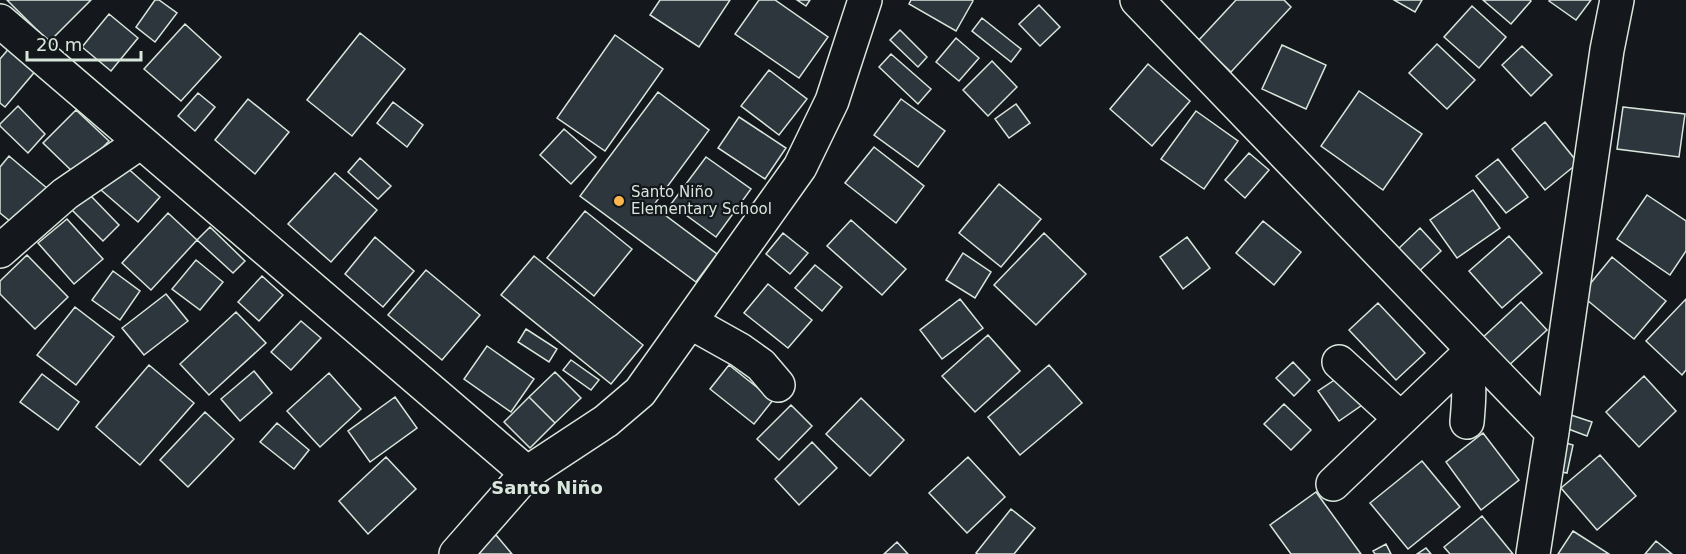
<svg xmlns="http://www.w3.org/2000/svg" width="1686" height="554" viewBox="0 0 1686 554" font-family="'DejaVu Sans',sans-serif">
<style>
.building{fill:#2c363c;stroke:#d8e6dc;stroke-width:1.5}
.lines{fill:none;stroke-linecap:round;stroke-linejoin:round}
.minor-casing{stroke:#d8e6dc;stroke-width:36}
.minor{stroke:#14181c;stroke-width:33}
.poi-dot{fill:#ffb74d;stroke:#14181c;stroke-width:2}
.labels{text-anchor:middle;stroke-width:4.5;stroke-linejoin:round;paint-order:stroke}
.poi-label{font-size:15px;fill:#d8e6dc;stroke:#14181c;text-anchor:start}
.quarter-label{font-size:18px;font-weight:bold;fill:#d8e6dc;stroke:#14181c}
</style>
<rect width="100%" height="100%" fill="#14181c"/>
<path class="building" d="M7 0H91L49 42Z
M155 0H159L177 13 155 42 136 27Z
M660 0H730L699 47 650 15Z
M759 0H775L828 37 799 78 735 34Z
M797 0H810L806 6Z
M911 0H972L973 1 956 31 909 4Z
M1236 0H1284L1291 7 1231 72 1198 41Z
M1394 0H1422L1415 12Z
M1483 0H1530L1531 1 1511 24Z
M1550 0H1591L1576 20 1549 1Z
M1039 5 1060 27 1040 46 1019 24Z
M1472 6 1506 37 1479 68 1444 37Z
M109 14 138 38 111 71 82 47Z
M982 18 1021 49 1011 62 972 31Z
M185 24 221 57 181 101 144 69Z
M900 30 927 57 918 67 890 40Z
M360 33 405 69 352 136 307 100Z
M615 35 663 69 605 151 557 118Z
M956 38 979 58 959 81 936 62Z
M1437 44 1475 80 1447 109 1409 73Z
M1282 45 1326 65 1306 109 1262 89Z
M11 46 38 68 5 107 0 103V59Z
M1522 46 1552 75 1531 96 1502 65Z
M891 54 931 89 918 104 879 67Z
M992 61 1017 87 988 116 963 90Z
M1148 64 1190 101 1152 146 1110 109Z
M769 70 807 99 779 135 741 106Z
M1359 91 1422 134 1383 190 1321 146Z
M658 92 709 130 653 206 717 254 696 282 580 196Z
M198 93 215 107 195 131 178 116Z
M248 99 289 132 255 174 215 140Z
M901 99 945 131 918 167 874 135Z
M393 102 423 125 407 147 377 123Z
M1016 104 1030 123 1009 138 995 119Z
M18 106 45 134 28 153 0 126V124Z
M1623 107 1685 114 1679 157 1617 149Z
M76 110 109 141 76 175 43 143Z
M1196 111 1238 141 1204 189 1161 159Z
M739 117 786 148 765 179 718 148Z
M1545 122 1578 163 1545 190 1512 149Z
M564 129 596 157 571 184 540 155Z
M874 147 924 186 896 223 845 183Z
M1249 153 1269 170 1245 198 1225 180Z
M9 156 48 189 16 226 0 213V167Z
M706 157 751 189 716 237 671 204Z
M360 158 391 186 378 199 348 172Z
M1498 159 1528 197 1506 213 1476 176Z
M124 165 160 197 138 222 101 190Z
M335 173 377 210 331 262 288 224Z
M999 184 1041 219 1001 267 959 233Z
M1473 190 1500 228 1457 258 1430 220Z
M89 194 119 225 103 241 72 210Z
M1647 195 1686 221V251L1670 275 1617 239Z
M585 211 632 249 594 296 547 258Z
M168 213 197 240 151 290 122 263Z
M67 219 103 259 74 284 38 243Z
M851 220 906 269 882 295 827 246Z
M1263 221 1301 252 1274 285 1236 253Z
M210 227 245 261 233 273 197 240Z
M1420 228 1441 251 1416 274 1395 252Z
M783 233 808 253 790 274 766 254Z
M1044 233 1086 274 1036 325 994 285Z
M1509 236 1542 273 1502 308 1469 271Z
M375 237 414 271 383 307 345 274Z
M1187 237 1210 268 1183 289 1160 257Z
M963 253 991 272 975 298 946 280Z
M27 255 68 297 35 329 0 294V281Z
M534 256 643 345 611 384 501 295Z
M1612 257 1666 301 1634 339 1581 295Z
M196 260 223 282 200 310 172 289Z
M815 265 842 287 822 311 795 288Z
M426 270 480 315 442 360 388 315Z
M113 271 140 291 120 320 92 300Z
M262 276 283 295 259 321 238 302Z
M768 284 812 320 788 348 744 313Z
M166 294 188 321 144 355 122 328Z
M960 299 983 328 942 359 920 330Z
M1686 299V370L1682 375 1646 341Z
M1521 302 1547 330 1506 368 1480 340Z
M1378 303 1425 353 1396 380 1349 330Z
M75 307 114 337 76 385 37 355Z
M236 312 266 343 209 395 180 364Z
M301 321 321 338 291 370 271 352Z
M526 329 557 349 549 362 518 342Z
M988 335 1020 371 975 412 942 376Z
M487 346 534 379 511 412 464 379Z
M571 360 599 380 591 390 563 370Z
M1293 362 1310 380 1294 396 1276 378Z
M149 365 194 403 140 465 96 427Z
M729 365 773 400 754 424 710 389Z
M1049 365 1082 403 1020 455 988 417Z
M254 371 272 393 240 421 221 399Z
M555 372 581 398 555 423 529 397Z
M329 373 361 409 320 447 287 411Z
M1345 373 1365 403 1339 421 1318 391Z
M42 374 79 402 58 430 20 402Z
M1644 376 1676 411 1639 447 1606 412Z
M395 397 417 428 370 462 348 431Z
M529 397 555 423 530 448 504 422Z
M861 398 904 440 870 476 826 434Z
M1284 404 1311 430 1291 450 1264 424Z
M791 405 812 426 779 460 757 439Z
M205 412 234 439 188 487 160 460Z
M1568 414 1592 422 1587 436 1563 427Z
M277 423 309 450 294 469 260 442Z
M1483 433 1519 480 1481 510 1446 462Z
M1559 441 1573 445 1567 473 1552 470Z
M812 442 837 468 799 505 775 479Z
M1600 455 1636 496 1597 530 1561 488Z
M386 457 416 489 368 534 339 501Z
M968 457 1005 497 967 533 929 493Z
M1422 461 1460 507 1408 549 1370 503Z
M1316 492 1361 554H1291L1270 525Z
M1011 509 1035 528 1014 554H978L976 553Z
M1482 516 1513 554H1450L1444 547Z
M1573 531 1609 554H1558Z
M496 535 512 554H472Z
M1656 541 1672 554H1645Z
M897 542 908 554H884Z
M1386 544 1391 554H1375L1373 551Z
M1426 548 1431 554H1417Z"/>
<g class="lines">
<g class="minor-casing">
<path id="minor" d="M1137 0 1552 432
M0 21 527 473
M0 251 65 194 141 142
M690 322 740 350 761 365 778 385
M1463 359C1471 382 1469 398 1467 422
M1339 362 1401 419
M1333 484 1473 350
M456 554 527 473 606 421 640 392 800 167 832 101 865 0
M1533 554 1552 432 1607 50 1617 0"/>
</g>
<use href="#minor" class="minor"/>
</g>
<circle class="poi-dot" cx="619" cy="201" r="6"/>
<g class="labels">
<g class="poi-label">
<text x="631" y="197">Santo Niño<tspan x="631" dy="17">Elementary School</tspan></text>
</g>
<g class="quarter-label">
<text x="547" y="494">Santo Niño</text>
</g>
</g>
<path d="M27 51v9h114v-9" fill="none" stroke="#d8e6dc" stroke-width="3"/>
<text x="36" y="51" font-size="18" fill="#d8e6dc" stroke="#14181c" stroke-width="4.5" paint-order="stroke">20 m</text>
</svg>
